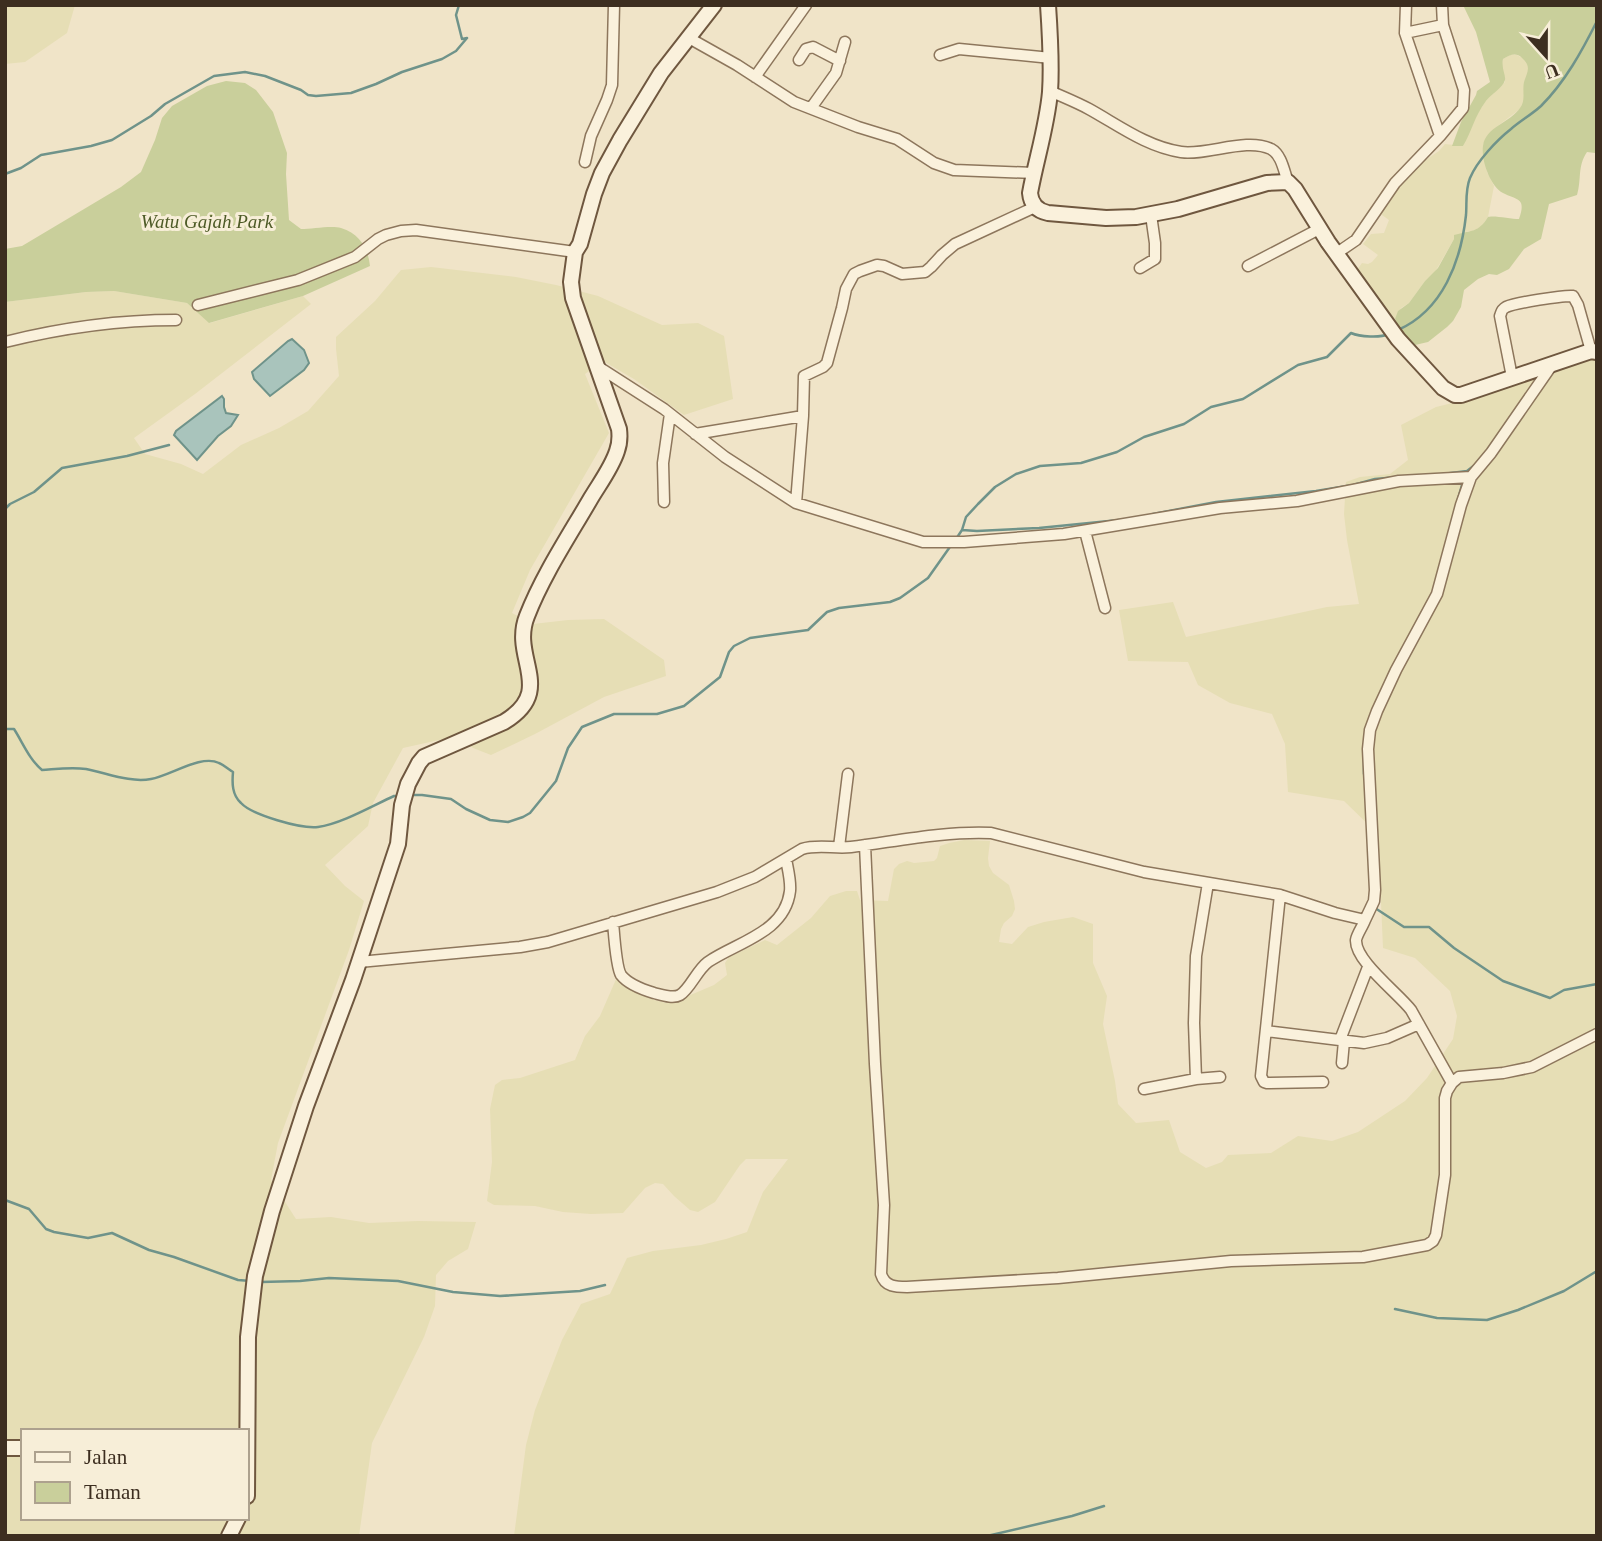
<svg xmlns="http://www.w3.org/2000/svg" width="1602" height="1541" viewBox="0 0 1602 1541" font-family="'Times New Roman',serif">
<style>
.farmland{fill:#e6deb5;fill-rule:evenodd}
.green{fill:#c9cf9b}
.water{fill:#a9c4bc;stroke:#6f938a;stroke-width:2}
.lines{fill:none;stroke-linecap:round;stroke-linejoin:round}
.stream{stroke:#6f938a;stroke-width:2.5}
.street-casing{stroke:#8d765c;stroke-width:13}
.secondary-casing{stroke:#6f573f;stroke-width:18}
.street{stroke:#faf1dc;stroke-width:10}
.secondary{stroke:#faf1dc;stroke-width:14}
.labels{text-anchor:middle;stroke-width:6;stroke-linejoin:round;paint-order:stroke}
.park-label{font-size:19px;font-style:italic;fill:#4d5a26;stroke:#f7eed8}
</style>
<rect width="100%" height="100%" fill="#f0e4c8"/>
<path class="farmland" d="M5 5H75L67 33 25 62 5 64Z
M1510 55H1517L1524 59 1528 66 1529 74 1524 82V101L1520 109 1499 125 1484 142 1483 146 1487 172 1494 186 1488 217 1481 227 1473 231H1468L1454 239 1435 272 1425 281 1409 303 1401 308 1395 319 1389 318 1358 274 1357 270 1362 263 1368 264 1372 262 1378 255 1363 244 1371 234 1384 233 1389 220 1382 215 1380 211 1392 188 1424 161 1439 151 1445 144 1463 146 1475 117 1488 98 1505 82V78L1501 67 1503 59Z
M431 267 516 277 556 285 598 296 662 325 698 323 724 336 733 399 684 415 634 379 603 361 585 374 609 433 530 570 512 613 533 624 568 620 604 619 664 660 666 676 604 697 535 734 491 755 473 748 457 736 403 748 373 803 368 826 325 865 345 886 364 901 349 950 278 1143 271 1180 296 1219 331 1217 369 1223 418 1221 476 1222 468 1249 448 1261 436 1275 435 1306 424 1337 372 1443 359 1536H5V302L86 292 114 291 187 303 210 323 303 296 311 304 195 394 134 438 145 454 181 464 203 474 241 445 279 428 308 411 339 376 336 349V337L375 301 401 270ZM23 1431H247V1518H23Z
M1597 357V1536H514L526 1445 535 1410 562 1340 581 1304 610 1294 627 1258 653 1251 701 1245 726 1239 747 1232 763 1192 788 1159H746L740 1165 715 1202 698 1212 690 1210 674 1196 663 1184 655 1183 645 1188 623 1213 591 1214 563 1212 535 1206 494 1205 487 1201 492 1162 490 1109 495 1085 502 1080 520 1078 575 1060 585 1036 600 1016 617 977 654 1000 666 1003 674 1002 714 985 727 975 725 963 729 957 765 940 777 945 811 918 830 896 846 891H857L860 900 888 901 894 869 899 864 907 861 914 863 934 861 937 858 940 846 949 843 964 840 990 841 988 858 989 866 993 873 1009 885 1014 901 1015 909 1012 916 1004 923 1001 929 999 942 1012 944 1028 927 1044 922 1073 917 1093 924V963L1107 996 1103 1024 1115 1081 1118 1104 1136 1123 1169 1120 1180 1152 1206 1168 1222 1162 1228 1155 1271 1153 1298 1136 1332 1141 1358 1132 1405 1101 1427 1078 1453 1039 1457 1016 1450 991 1415 958 1383 948 1378 834 1344 801 1288 792 1285 744 1272 714 1230 703 1198 685 1188 662 1128 661 1119 610 1173 602 1186 637 1327 607 1359 604 1347 540 1344 514 1346 482 1360 477 1390 474 1408 460 1401 425 1436 407 1485 395 1516 382 1585 362Z"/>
<path class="green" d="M1463 5H1597V155L1595 153 1587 152C1577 167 1582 178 1577 195L1549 204 1541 239 1524 249 1509 269 1497 275 1489 274 1478 279 1464 290 1461 307 1453 321 1447 327 1428 342 1415 345 1403 335 1395 319 1398 311 1409 303 1425 281 1438 268 1454 239V235C1472 230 1478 233 1488 217 1493 215 1511 219 1519 219 1520 216 1523 208 1521 203 1519 198 1508 196 1503 193 1490 186 1481 160 1483 146 1485 127 1511 122 1520 108 1526 100 1522 91 1524 82 1527 72 1532 67 1522 58 1516 52 1510 55 1503 59 1501 68 1506 75 1505 80 1503 88 1490 95 1486 101 1474 117 1472 131 1463 146H1452L1461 122 1476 95 1477 91 1490 82 1476 32Z
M226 81 245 83 256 90 273 112 287 153 286 174 289 220 301 229C312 229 332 225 341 228 360 234 368 248 370 266L303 296 209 323 187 303 114 291 86 292 5 302V249L22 246 121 187 141 172 155 140 162 118 172 106 207 86Z"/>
<path class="water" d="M292 339 304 350 309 363 304 370 270 396 254 379 252 372 288 341Z
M222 396 224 399V407L226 413 238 415 231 426 218 436 197 460 174 435 176 431Z"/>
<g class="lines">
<path class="stream" d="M5 174 21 168 41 155 91 146 112 140 151 116 165 104 214 76 245 72 265 76 301 90 308 95 316 96 351 93 376 84 402 72 442 59 456 51 467 38 462 39 456 15 459 5
M1398 330C1443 310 1461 261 1466 215 1467 203 1465 190 1470 178 1477 161 1497 140 1511 129 1520 121 1531 115 1541 106 1565 82 1582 51 1597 21
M1443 474 1467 471 1476 464
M1458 499 1462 485
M5 509 10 504 34 492 62 468 127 456 169 445
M1153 514 1216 502 1316 491 1353 485 1375 479 1398 477
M962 530 977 531 1039 528 1119 520
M956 539 962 530 966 517 978 504 995 487 1016 474 1040 466 1081 463 1117 452 1144 437 1184 424 1211 407 1243 399 1298 365 1327 357 1351 333C1360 337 1380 338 1389 334
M5 729H14C23 743 29 759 42 770 57 769 71 767 86 769 107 773 130 783 151 779 170 776 201 754 219 763 224 765 228 769 233 772 232 783 232 795 241 803 252 815 301 829 318 827 341 824 372 806 394 796H401
M1364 752V774
M411 795H422L451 799 466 809 490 820 508 822 523 817 530 813 556 781 568 748 582 727 614 714H657L684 706 720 677 729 652 734 646 750 638 808 630 827 612 839 608 890 602 900 598 928 578 952 544
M1375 908 1404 927H1429L1454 948 1503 981 1550 998 1564 990 1597 984
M5 1200 29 1209 46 1229 54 1232 88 1238 112 1233 149 1250 174 1257 238 1280 251 1281
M261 1282 300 1281 329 1278 398 1281 453 1292 500 1296 580 1291 605 1285
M1395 1309 1437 1318 1487 1320 1518 1310 1564 1291 1597 1271
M987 1536 1072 1516 1104 1506"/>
<g class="street-casing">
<path id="street" d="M1406 5 1405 33 1440 136
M1405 33 1443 25
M689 38 737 65 794 102 858 127 897 139 934 163 954 170 1034 173
M940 55 959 49 1051 58
M799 60 806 49 813 47 840 61
M755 77 806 5
M1050 91C1063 97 1076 102 1089 109 1118 125 1147 147 1181 152 1207 156 1246 137 1271 149 1282 155 1284 172 1288 182
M811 108 836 73 845 42
M585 162 591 136 607 100 612 85 614 5
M1337 253 1356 240 1395 183 1440 136 1463 108 1464 90 1443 25 1442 5
M1248 266 1319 229
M1140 268 1155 259V243L1151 215
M198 305 298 280 355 257 378 239 386 235 401 231 416 230 575 252
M5 342C61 328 119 320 176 320
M597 366 664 409 725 457 796 503 923 542H964L1064 534 1220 508 1297 501 1399 481 1471 477
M1512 377 1500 316C1502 311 1501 310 1506 307 1515 303 1563 295 1573 296L1578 305 1591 351
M695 434 803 416 804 376 823 367 827 363 842 308 846 289 854 274 860 271 877 265 884 266 902 274 925 272 931 267 942 255 955 244 1035 207
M664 502 663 463 670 414
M796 503 803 416
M1085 531 1105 608
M865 845 875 1064 884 1205 881 1274C885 1287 896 1287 907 1287L1058 1278 1231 1261 1363 1257 1427 1245 1433 1241 1436 1235 1445 1175V1098L1447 1091 1452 1083 1459 1077 1503 1073 1532 1067 1597 1034
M839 847 848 774
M1280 895 1261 1076 1264 1082 1267 1083 1323 1082
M1365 920C1363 926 1357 934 1356 940 1355 961 1398 993 1411 1010L1452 1083
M613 922C614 933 616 967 621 975 628 984 644 990 654 993 662 995 673 999 680 995 690 989 697 970 708 962 737 942 785 933 790 891 791 881 788 870 786 859
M359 962 520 947 548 942 717 892 755 877 802 849C818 844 835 849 851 847 898 841 944 831 991 833L1144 872 1280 895 1335 913 1365 920 1374 901 1375 890 1368 749 1370 730 1377 711 1396 670 1437 594 1461 505 1471 477 1491 453 1552 365
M1266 1031 1364 1043 1387 1038 1419 1024
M1340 1040 1368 967
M1342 1063 1344 1041
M1196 1079 1220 1077
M1144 1089 1196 1079 1194 1023 1196 956 1208 883"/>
</g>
<g class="secondary-casing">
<path id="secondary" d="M1048 5C1050 34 1052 63 1050 92 1047 126 1036 160 1030 193 1031 204 1037 211 1048 213L1106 218 1136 217 1178 209 1267 183 1288 182 1295 189 1328 242 1398 339 1443 388 1455 395H1461L1591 351 1597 352
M5 1448H23
M247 1496 248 1337 255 1276 272 1211 306 1106 353 980 398 844 402 805 408 784 419 763 424 757 504 722C557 690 510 658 527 616 543 575 569 536 591 498 600 483 612 467 617 451 620 443 620 437 619 429L573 298 571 282 575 252 580 244 594 194 602 173 620 140 661 73 714 5
M229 1536 238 1518"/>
</g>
<use href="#street" class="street"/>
<use href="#secondary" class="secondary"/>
</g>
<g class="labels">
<g class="park-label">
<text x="207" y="228">Watu Gajah Park</text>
</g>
</g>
<rect width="1602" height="1541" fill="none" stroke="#3d2e20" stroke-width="14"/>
<rect x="21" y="1429" width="228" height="91" fill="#f7eed8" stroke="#ada18e" stroke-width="2"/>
<rect x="35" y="1452" width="35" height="10" fill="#faf1dc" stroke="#ada18e" stroke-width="2"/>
<text x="84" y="1464" font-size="21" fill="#3d2e20">Jalan</text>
<rect x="35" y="1482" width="35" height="21" fill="#c9cf9b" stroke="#ada18e" stroke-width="2"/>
<text x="84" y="1499" font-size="21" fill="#3d2e20">Taman</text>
<g transform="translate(1546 56) rotate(159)" stroke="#f7eed8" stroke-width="5" paint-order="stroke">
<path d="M0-5L12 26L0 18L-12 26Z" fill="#3d2e20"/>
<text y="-10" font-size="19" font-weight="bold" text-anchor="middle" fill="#3d2e20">U</text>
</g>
</svg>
